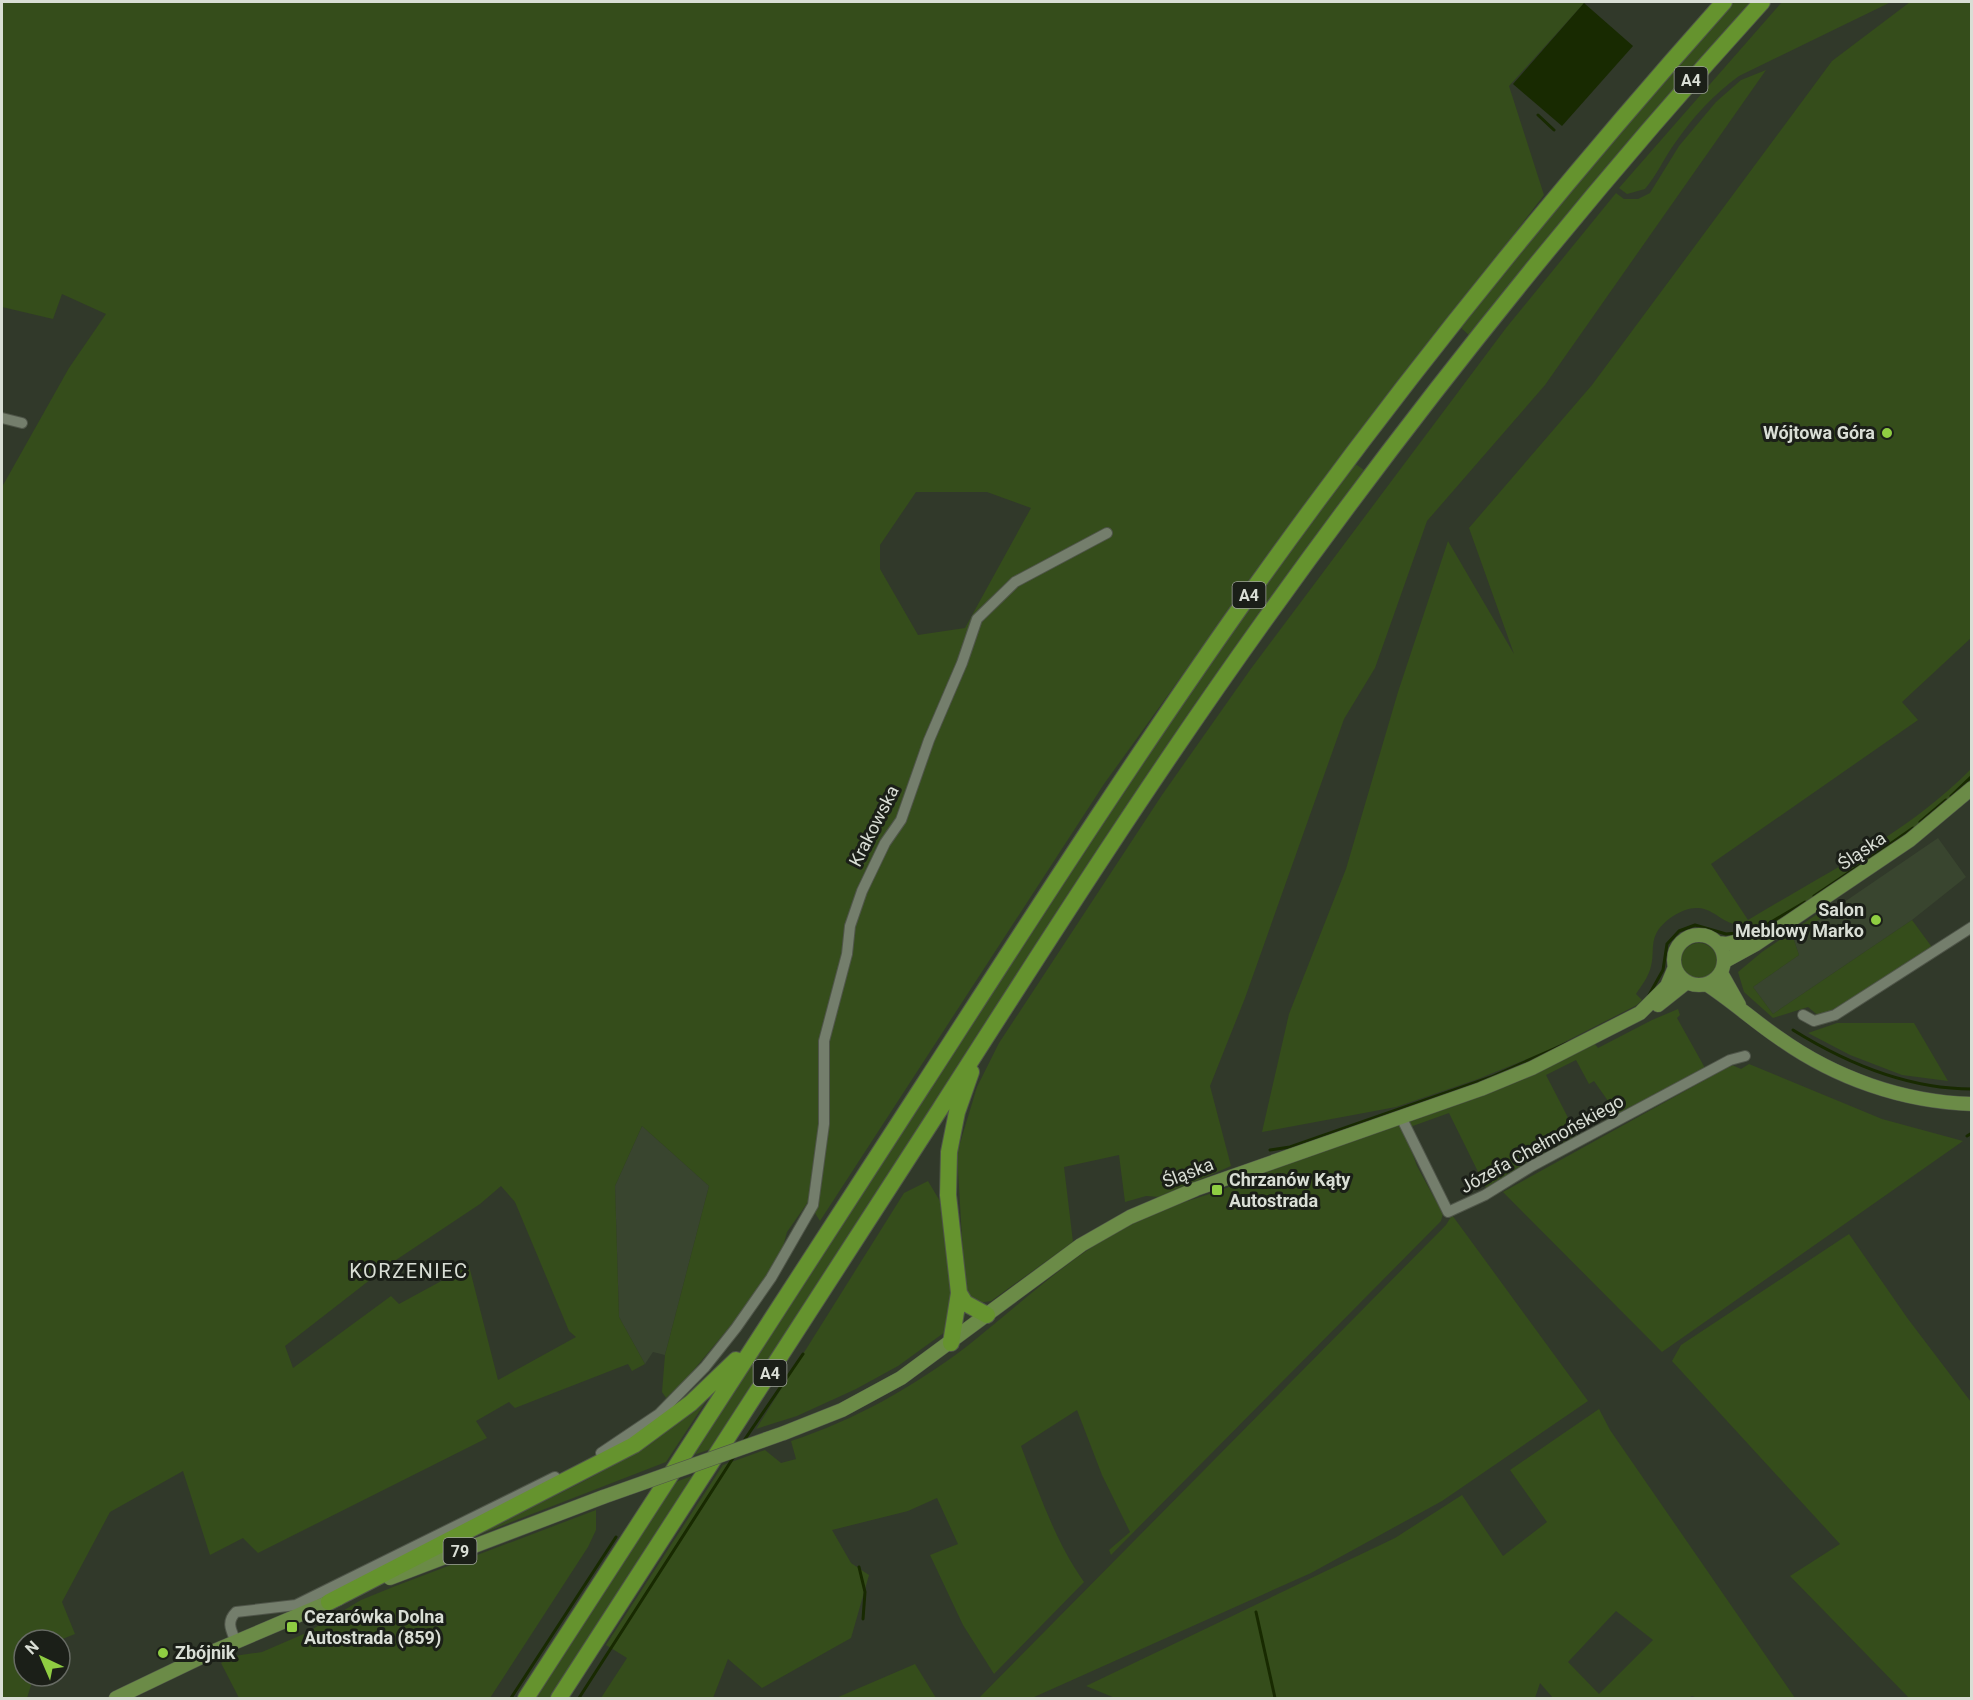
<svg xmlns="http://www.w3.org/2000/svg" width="1973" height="1700" viewBox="0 0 1973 1700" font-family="Roboto,sans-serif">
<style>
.built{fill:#39452f}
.green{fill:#354d1b;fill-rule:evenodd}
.water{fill:#182a01}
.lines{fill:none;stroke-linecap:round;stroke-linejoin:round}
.stream{stroke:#182a01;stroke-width:3}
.minor-casing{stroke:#4f5549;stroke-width:12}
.major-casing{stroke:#4f5549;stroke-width:15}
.highway-casing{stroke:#4f5549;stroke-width:18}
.minor{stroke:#747e6c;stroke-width:10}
.major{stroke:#6b8b47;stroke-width:14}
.highway{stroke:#65932e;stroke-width:16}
.major-bridge-casing{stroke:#4f5549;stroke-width:15;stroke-linecap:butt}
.major-bridge{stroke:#6b8b47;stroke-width:14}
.poi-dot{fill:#8fcd42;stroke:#1b1f18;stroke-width:2}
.labels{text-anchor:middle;stroke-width:6;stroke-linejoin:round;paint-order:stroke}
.shield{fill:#1b1f18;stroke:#a0a59c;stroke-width:1.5}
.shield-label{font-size:16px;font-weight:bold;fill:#d9ded5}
.poi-label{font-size:18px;font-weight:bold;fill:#d9ded5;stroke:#1b1f18;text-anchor:start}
.street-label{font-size:18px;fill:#d9ded5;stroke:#1b1f18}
.neighbourhood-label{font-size:20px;letter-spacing:1.5px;fill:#d9ded5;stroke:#1b1f18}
</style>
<rect width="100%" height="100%" fill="#31392a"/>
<path class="built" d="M1938 838 1966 877 1912 920 1773 1014 1753 987 1799 955 1793 937Z
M642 1126 709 1186 665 1355 653 1352 645 1364 619 1317 615 1186Z"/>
<path class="green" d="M2 2H1585L1509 86 1544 195 1276 545 1104 784 820 1221 808 1202 787 1232 783 1247 752 1300 687 1378 666 1398 662 1392 665 1355 709 1186 642 1126 615 1186 619 1317 645 1364 632 1371 628 1364 515 1408 509 1402 476 1421 487 1438 258 1553 243 1538 210 1555 183 1471 110 1512 62 1602 75 1634 60 1640H24V1676H34L27 1698H2V487L69 368 106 314 62 294 53 319 2 307ZM916 492H987L1031 508 965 628 918 635 880 569V545ZM501 1186 515 1202 569 1331 576 1337 498 1380 469 1266 399 1304 391 1296 293 1368 285 1346 393 1262 480 1204Z
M1734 2H1754L1471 337 1459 326 1572 187Z
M1782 2H1891L1739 76C1714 94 1693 117 1675 143 1664 158 1657 175 1645 189L1627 194 1619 188Z
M1910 2H1971V638L1902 702 1918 720 1711 864 1748 920C1824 874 1908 833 1971 769V779C1915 836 1828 897 1756 933L1747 920 1744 925C1723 926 1716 909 1698 908 1683 907 1662 921 1656 934 1651 944 1654 956 1651 966 1649 976 1642 985 1636 994L1642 1000 1637 1005 1549 1050 1478 1079 1396 1107 1262 1132 1289 1014 1346 869 1398 692 1448 541 1514 654 1469 528 1592 385 1832 61Z
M1766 70 1545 385 1427 521 1375 668 1344 719 1245 998 1210 1086 1231 1166 1160 1197 1146 1196 1125 1202 1119 1155 1064 1167 1073 1242 991 1301 978 1303 968 1294 964 1272 957 1153 977 1087 999 1043 1162 795 1250 670 1506 328 1616 193 1624 199H1638L1650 193 1679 146 1716 102 1741 80Z
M1354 463 1367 472 714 1448 690 1456 1111 807 1206 667Z
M1826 908 1830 912 1793 937 1799 955 1753 987 1773 1014 1912 920 1934 950 1820 1017 1808 1007 1773 1018 1744 992 1738 972 1762 952Z
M1681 961a18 18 0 1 1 36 0a18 18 0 1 1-36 0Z
M1678 1009 1680 1015 1677 1018 1705 1068 1620 1118 1594 1081 1589 1084 1576 1060 1546 1075 1579 1139 1487 1190 1449 1113 1410 1127 1409 1120 1523 1077 1595 1044 1598 1048 1652 1020Z
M1837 1023H1914L1948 1081 1902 1075 1850 1055 1808 1033Z
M1749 1064 1882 1119 1963 1141 1662 1352 1503 1192 1732 1065 1741 1069Z
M1401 1122 1417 1166 1443 1214 1441 1221 1111 1555 1109 1550 1130 1532 1102 1475 1077 1410 1021 1446C1039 1493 1055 1541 1084 1582L994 1674 963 1625 930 1555 958 1544 937 1498 908 1511 832 1530 851 1563 869 1575 851 1638 762 1688 728 1659 713 1698H601L627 1658 606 1645 723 1465 765 1450 781 1463 796 1459 791 1441C855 1420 913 1387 966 1347 1009 1313 1050 1275 1095 1245 1114 1232 1137 1218 1159 1210 1195 1198 1231 1190 1265 1170Z
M928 1181 944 1208 954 1300 945 1332 898 1366 856 1389 797 1416 756 1429 904 1193Z
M1452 1215 1588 1401 1442 1501 1311 1573 1032 1698H979L1446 1225Z
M1849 1234 1908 1319 1971 1402V1698H1909L1790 1576 1840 1544 1672 1361 1681 1345Z
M712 1392 666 1462 460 1542C546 1498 643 1462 712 1392Z
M1599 1409 1610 1430 1795 1698H1697L1692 1696 1688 1698H1553L1540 1683 1535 1698H1115L1086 1686 1395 1538 1462 1495 1503 1556 1547 1522 1510 1470ZM1616 1611 1653 1640 1599 1694 1568 1662Z
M697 1474 552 1698H534L673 1483Z
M596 1510V1530L588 1547 490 1698H239L221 1663 234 1656 262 1652 306 1633 361 1600 393 1587Z
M915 1664 936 1698H836Z"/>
<path class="water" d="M1584 3 1633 46 1562 126 1513 84Z"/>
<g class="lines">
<path class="stream" d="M1538 115 1554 130
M1951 796 1972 776
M1920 822 1946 800
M1870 858 1913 828
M1814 896 1863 863
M1756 931 1805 902
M1649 995 1663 970 1667 944 1679 931 1695 925 1726 934 1749 932
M1793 1030C1846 1063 1908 1089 1972 1089
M1967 1136 1972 1133
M1270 1150 1290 1147 1491 1077 1567 1043
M743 1442 803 1354
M859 1567 865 1592 863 1619
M1256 1612 1275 1698
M511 1698 616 1537
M579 1698 735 1455"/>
<g class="minor-casing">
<path id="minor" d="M2 418 22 423
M1803 1015 1814 1021 1835 1015 1972 927
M1401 1117 1448 1212 1485 1195 1532 1166 1730 1060 1745 1056
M601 1453 659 1414 705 1367 736 1328 771 1278 813 1205 824 1124V1041L847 954 850 926 862 891 885 843 901 820 929 740 962 663 977 619 1015 582 1107 533
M236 1642C231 1630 226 1622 236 1612L296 1605 555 1477"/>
</g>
<g class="major-casing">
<path id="major" d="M1674 960a25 25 0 1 1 50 0a25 25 0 1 1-50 0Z
M1717 943 1726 944 1756 937
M1725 961 1756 944 1910 840 1972 788
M1721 973 1739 1005
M1706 984C1732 1001 1754 1021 1779 1038 1835 1078 1903 1102 1972 1104
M1658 1005 1687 982
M784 1433 842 1410 901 1378 1081 1245 1130 1217 1196 1189 1481 1089 1532 1068 1640 1013 1667 986 1675 967
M390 1578 603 1497
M116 1698 212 1652 339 1598"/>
</g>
<g class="highway-casing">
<path id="highway" d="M959 1293 965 1303 987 1315
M951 1343 959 1293 948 1195 949 1152 957 1112 971 1072
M329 1602 634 1445 691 1403 736 1360
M526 1698C659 1494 791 1289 924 1084 1028 923 1131 762 1242 605 1391 395 1553 194 1724 2
M559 1698C686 1502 813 1306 940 1109 1045 945 1150 780 1264 621 1418 406 1584 198 1762 2"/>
</g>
<use href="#minor" class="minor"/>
<use href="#major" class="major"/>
<use href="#highway" class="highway"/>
<g class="major-bridge-casing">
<path id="major-bridge" d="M603 1497 784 1433"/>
</g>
<use href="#major-bridge" class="major-bridge"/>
</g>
<g class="poi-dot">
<circle cx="1887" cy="433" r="6"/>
<circle cx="1876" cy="920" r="6"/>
<rect x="1211" y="1184" width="12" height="12" rx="3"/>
<rect x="286" y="1621" width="12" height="12" rx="3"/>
<circle cx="163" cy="1653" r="6"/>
</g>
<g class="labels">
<g class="shield">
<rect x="1674.5" y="67" width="33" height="26" rx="4.5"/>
<rect x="1232.5" y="582" width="33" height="26" rx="4.5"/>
<rect x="753.5" y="1360" width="33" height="26" rx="4.5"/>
<rect x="443.5" y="1538" width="33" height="26" rx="4.5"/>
</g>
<g class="shield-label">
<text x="1691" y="86">A4</text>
<text x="1249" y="601">A4</text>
<text x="770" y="1379">A4</text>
<text x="460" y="1557">79</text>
</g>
<g class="poi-label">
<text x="1875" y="439" text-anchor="end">Wójtowa Góra</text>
<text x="1864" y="916" text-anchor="end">Salon<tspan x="1864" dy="21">Meblowy Marko</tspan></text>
<text x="1229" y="1186">Chrzanów Kąty<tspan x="1229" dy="21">Autostrada</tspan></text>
<text x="304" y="1623">Cezarówka Dolna<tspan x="304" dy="21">Autostrada (859)</tspan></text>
<text x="175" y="1659">Zbójnik</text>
</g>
<g class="street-label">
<text transform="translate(874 826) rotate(-63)" y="6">Krakowska</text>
<text transform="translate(1862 851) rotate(-34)" y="6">Śląska</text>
<text transform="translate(1542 1144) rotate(-29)" y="6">Józefa Chełmońskiego</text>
<text transform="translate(1188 1173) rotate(-21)" y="6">Śląska</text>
</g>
<g class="neighbourhood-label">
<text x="409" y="1278">KORZENIEC</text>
</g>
</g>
<rect width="1973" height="1700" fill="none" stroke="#d9ded5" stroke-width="6"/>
<g transform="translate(42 1658) rotate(316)"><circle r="28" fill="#1b1f18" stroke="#676b64" stroke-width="1.5"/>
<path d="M0-4.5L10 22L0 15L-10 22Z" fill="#8fcd42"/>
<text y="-9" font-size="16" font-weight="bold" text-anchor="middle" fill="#d9ded5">N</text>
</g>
</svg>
